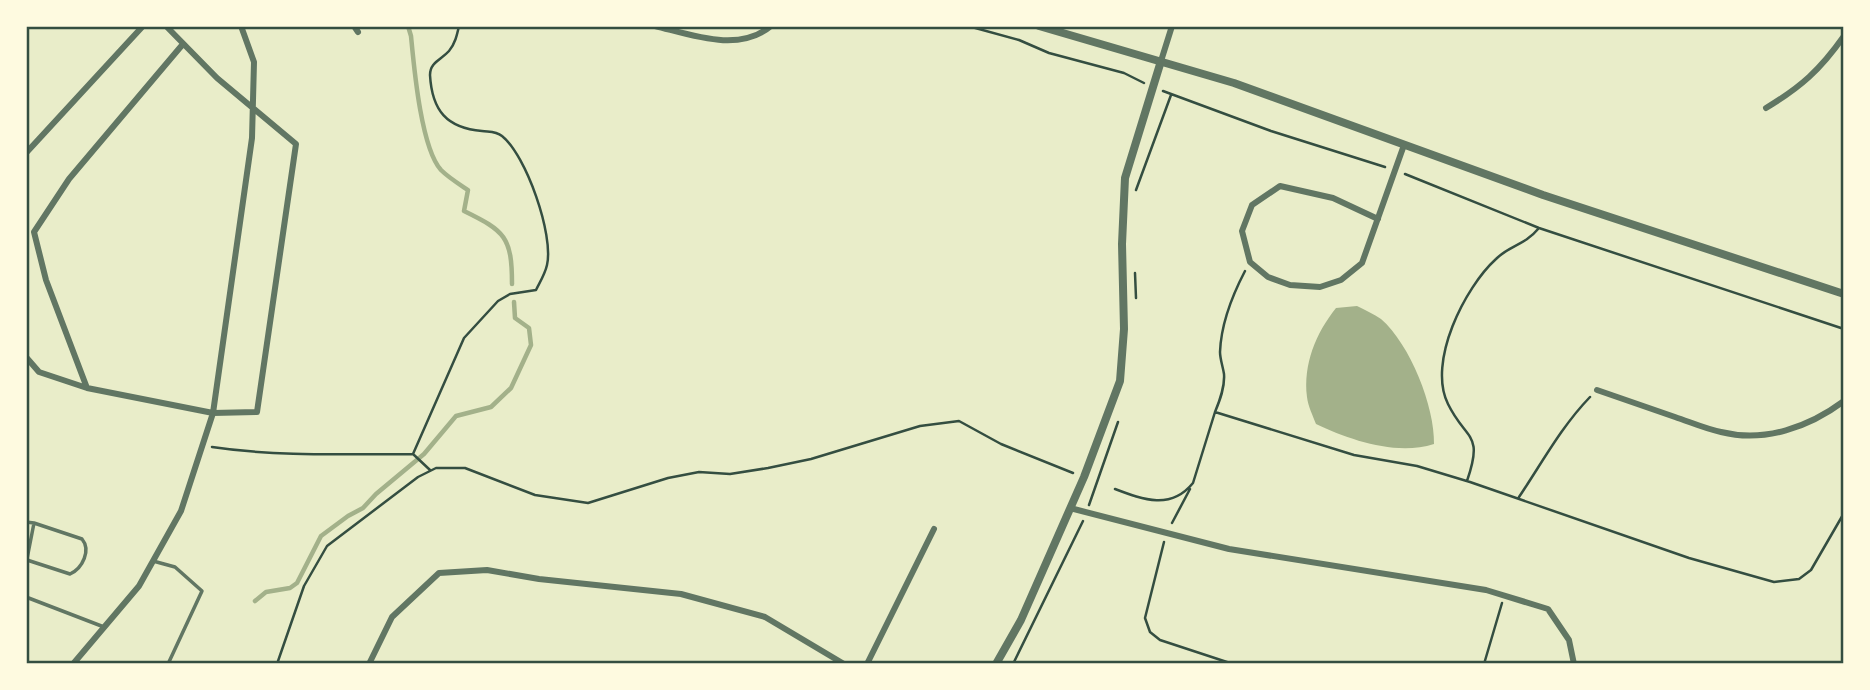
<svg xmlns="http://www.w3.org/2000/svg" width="1870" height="690" viewBox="0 0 1870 690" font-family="'DM Sans',sans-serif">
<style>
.water{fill:#a3b18a}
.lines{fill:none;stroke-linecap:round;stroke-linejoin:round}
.stream{stroke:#a3b18a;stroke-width:4.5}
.path{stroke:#344e41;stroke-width:2.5}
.service{stroke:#617663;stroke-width:3.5}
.minor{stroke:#617663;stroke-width:6}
.tertiary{stroke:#617663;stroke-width:8}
.neatline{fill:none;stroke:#344e41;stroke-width:2.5}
</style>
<rect width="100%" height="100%" fill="#e9edc9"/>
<path class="water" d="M1357 306C1365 310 1374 314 1381 319 1410 344 1435 407 1434 444 1396 456 1350 440 1316 424 1313 416 1308 406 1307 397 1303 364 1316 333 1336 308Z"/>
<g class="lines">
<path class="stream" d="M408 26 411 36C414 67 421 148 441 170 449 178 459 184 468 190L464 211C505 231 512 237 512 284
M422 26H431
M255 601 266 592 290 588 297 583 321 536 348 516 363 508 376 494 424 454 456 416 491 407 511 388 531 345 529 328 515 318 514 302"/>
<path class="path" d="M968 26 1019 40 1049 53 1124 73 1144 83
M1163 91 1271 131 1385 167
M1405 174 1539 228 1844 329
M1136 190 1171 95
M1135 273 1136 298
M1215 412C1220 400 1225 387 1224 374 1223 367 1220 359 1220 352 1221 325 1233 294 1245 271
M212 447C279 457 345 454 413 454L430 470
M413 454 464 338 498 301 510 294 536 290C540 282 545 274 547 265 554 235 526 155 502 136 496 131 490 132 482 131 447 128 432 111 430 75 430 62 441 60 449 51 455 44 457 35 459 26
M1467 481C1484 432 1466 441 1448 404 1427 362 1465 287 1496 259 1510 245 1524 246 1539 228
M1115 489C1144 500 1171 510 1193 483L1215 412 1354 455 1417 466 1470 482 1689 558 1774 582 1799 579 1811 570 1844 513
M1519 497C1542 463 1561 427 1590 397
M1089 505 1118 422
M1172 523 1190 489
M1164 542 1145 618 1150 632 1160 640 1233 664
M277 664 304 586 327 546 418 477 436 468H465L535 495 588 503 668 478 699 472 730 474 768 468 811 459 920 426 959 421 1001 444 1073 473
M1013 664 1083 521
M1484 664 1502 603"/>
<path class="service" d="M26 522 34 523 26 564
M27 560 70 574C83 568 91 550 82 539L34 523
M153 561 175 567 202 591 168 664
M26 597 104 627"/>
<path class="minor" d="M166 26 217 78 296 144 257 412 213 413 87 388 46 280 34 232 69 179 183 44
M354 26 358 32
M655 26C692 35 739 53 771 26
M1161 61 1172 26
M1766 108C1801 87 1820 70 1844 36
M26 153 143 26
M1378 219 1333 198 1280 186 1252 205 1242 231 1250 262 1268 277 1290 285 1320 287 1341 280 1362 263 1404 145
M26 357 39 372 87 388
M1597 390C1623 399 1649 408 1675 417 1690 422 1706 429 1721 432 1765 443 1809 427 1844 401
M1070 508 1229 549 1486 590 1548 609 1569 640 1574 664
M73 664 139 586 181 511 213 413 252 138 254 62 241 26
M369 664 392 617 439 573 487 570 539 579 681 594 765 617 844 664
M867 664 934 529"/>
<path class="tertiary" d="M1039 26 1234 83 1543 195 1844 294
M996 664 1021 620 1084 477 1120 381 1124 329 1122 244 1125 178 1161 61"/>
</g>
<rect width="1870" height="690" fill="none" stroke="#fefae0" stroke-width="56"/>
<rect x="28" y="28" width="1814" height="634" class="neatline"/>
</svg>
